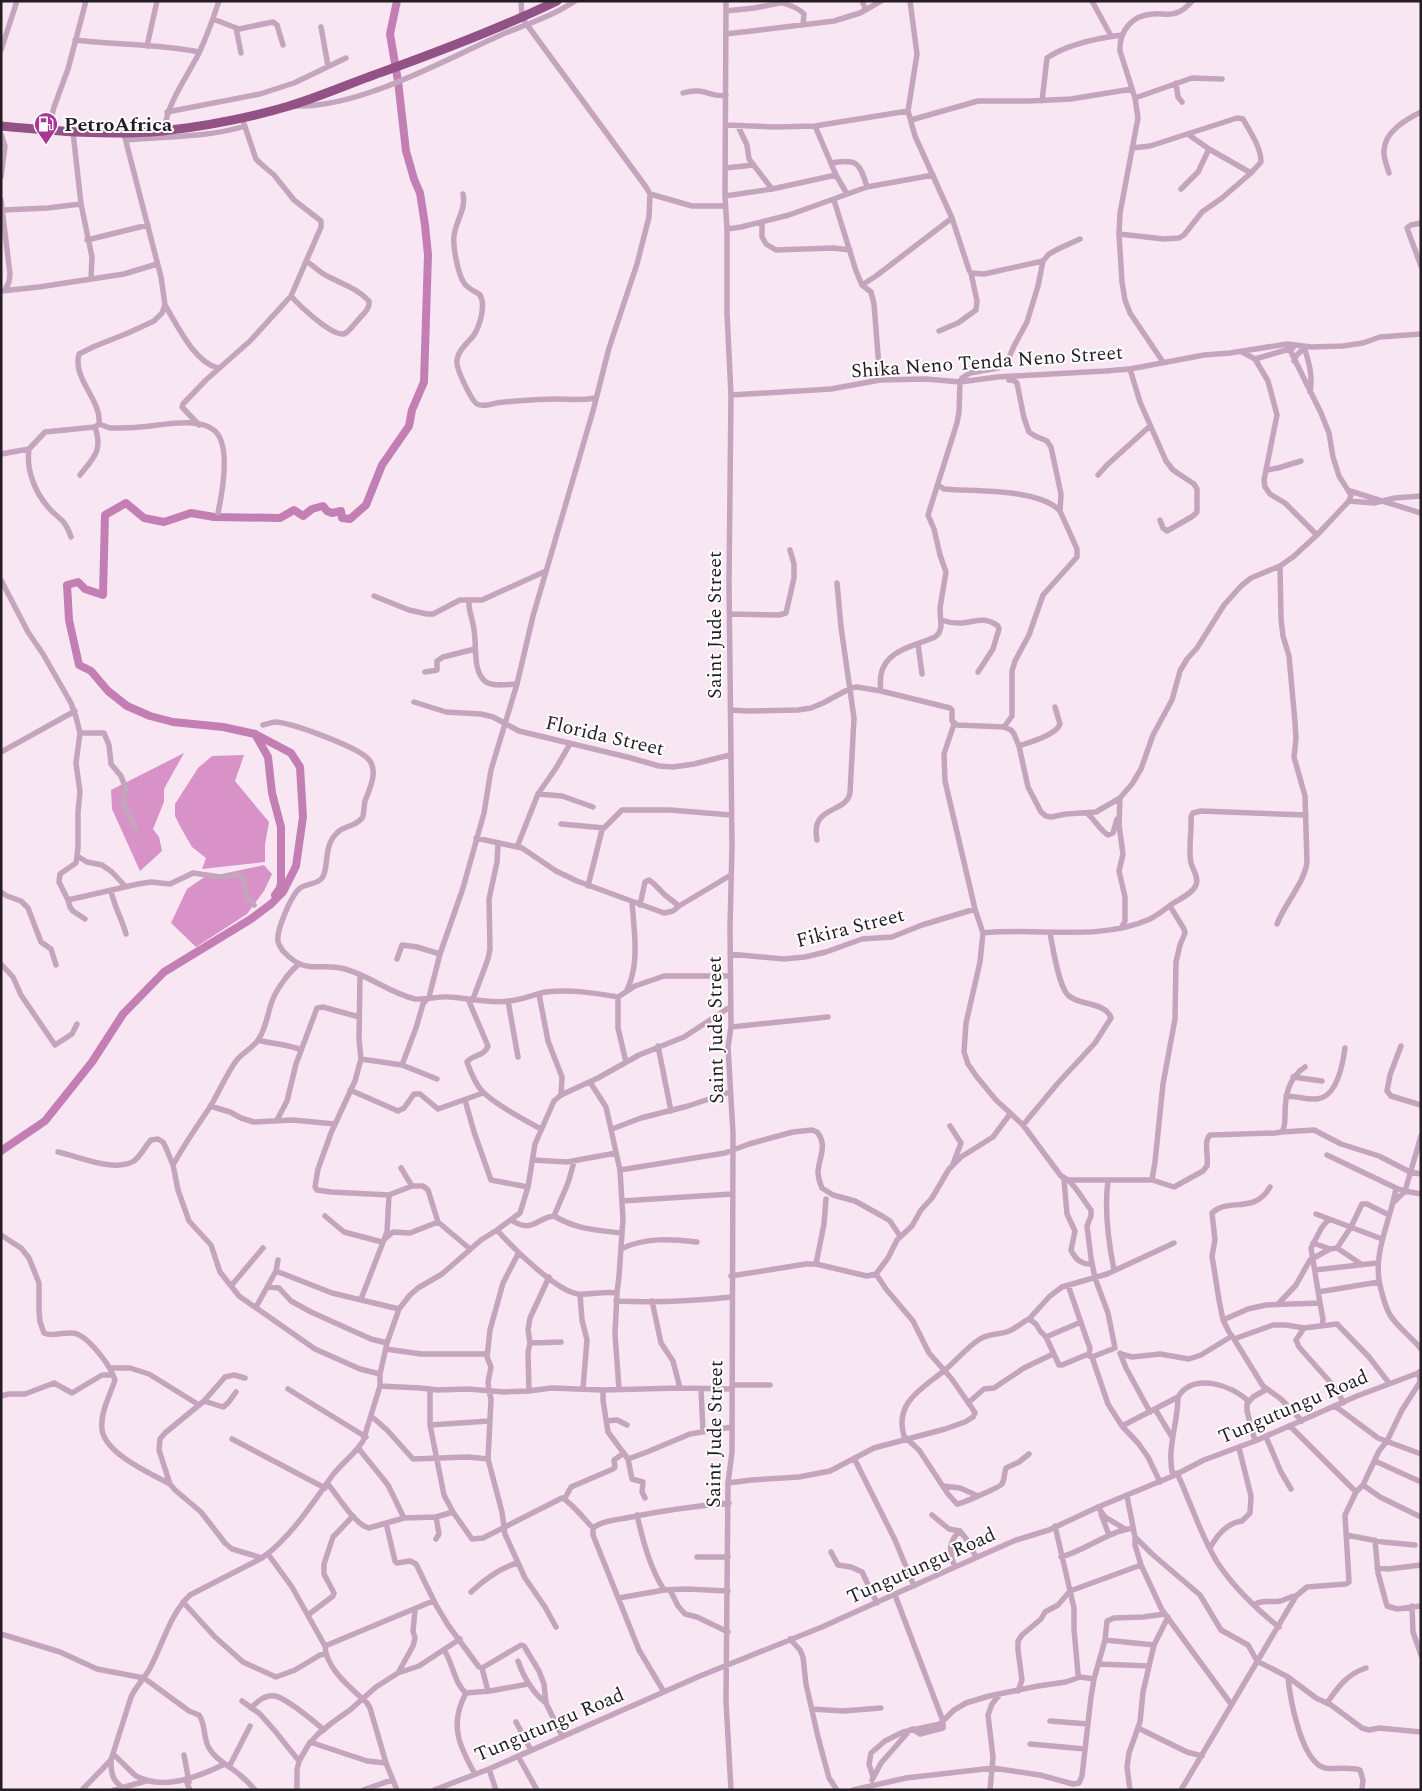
<svg xmlns="http://www.w3.org/2000/svg" width="1422" height="1791" viewBox="0 0 1422 1791" font-family="Spectral,serif">
<style>
.forest{fill:#d892c8}
.lines{fill:none;stroke-linecap:round;stroke-linejoin:round}
.river{stroke:#c37fb4;stroke-width:8}
.minor{stroke:#c5a5bd;stroke-width:5.5}
.highway{stroke:#925285;stroke-width:9}
.labels{text-anchor:middle;stroke-width:4;stroke-linejoin:round;paint-order:stroke}
.poi-label{font-size:20px;font-weight:bold;fill:#241e22;stroke:#fff;text-anchor:start}
.street-label{font-size:20px;fill:#241e22;stroke:#fff}
</style>
<rect width="100%" height="100%" fill="#f8e7f3"/>
<path class="forest" d="M184 753 164 789V802L153 829 159 837 162 851 140 871 112 809 111 790Z
M244 755 235 781 269 822 265 845V862L202 869 206 858 192 847 181 828 175 816V804L198 768 212 756Z
M264 865 272 874 264 891 247 914 196 947 171 923 187 889 203 878Z"/>
<g class="lines">
<path class="river" d="M255 734 268 757 272 793 281 827V882L280 888 275 895
M1 1151 45 1121 92 1062 123 1014 164 972 251 919 271 904 283 892 296 866 303 817 300 767 291 753 255 734 223 727 173 722 150 716 127 706 108 691 91 671 79 665 69 620 67 585 78 582 85 589 103 595 105 515 126 503 144 518 164 522 191 513 214 517 280 518 294 510 303 516 312 509 323 506 327 511 332 513 341 511 342 518 350 519 366 505 382 465 409 426 412 410 424 382 428 255 425 225 420 193 414 179 406 151 398 81 390 34 397 1"/>
<path class="minor" d="M726 1 725 196 727 229V313L731 395 729 582 732 845 730 928 731 1027 728 1047 733 1133 732 1452 728 1483 726 1701 731 1790
M778 1C787 5 797 6 804 14L803 24
M862 1 866 10
M910 1 917 54 908 111 915 136 952 218 969 270 971 273 984 274 1043 261
M1092 1 1111 36
M726 11 754 8 780 3
M213 19 239 29 273 22 277 25 283 45
M321 27 328 66
M236 28 241 53
M726 34 834 21 860 13 881 1
M75 40C116 45 158 44 199 52
M147 46 157 1
M1 50 17 1
M1176 83 1178 97 1182 102
M683 93C705 86 712 99 726 95
M1135 98 1192 78 1222 79
M1042 101 1047 58C1066 45 1099 38 1122 35
M296 106C360 108 444 60 503 34 527 24 553 16 575 1
M167 112 260 94 294 83 346 58
M911 120 978 101H1030L1071 99 1132 89
M726 125 774 127 815 126 908 111
M738 126 747 145 749 159 772 189
M815 126 836 175 847 194
M48 131 54 107 68 69 86 1
M164 131C168 101 186 79 199 53 207 36 213 19 219 1
M73 132 81 204 92 257 91 278
M1 134 5 146 1 177
M1189 135 1209 149 1251 173
M126 140C166 136 207 138 245 126
M831 163C857 158 860 163 867 187
M725 168 754 165
M1389 173C1387 166 1383 157 1384 150 1385 131 1407 119 1421 112
M1181 189 1198 172 1209 149
M463 194C466 208 458 217 455 231 451 242 458 274 464 283 468 289 475 291 480 295 486 305 480 325 474 335 468 343 458 350 457 360 455 368 472 401 477 404 484 408 496 402 504 402 520 401 537 399 554 399 571 399 578 401 596 398
M650 194 692 206H725
M725 196 772 189 836 175
M1 200 10 274 9 282 5 290
M834 200 856 271 862 285 871 292 874 304 880 380
M4 210 47 208 81 204
M762 222V237L766 244 776 250 833 248 850 250
M1421 223 1411 225 1407 228 1421 266
M727 229 741 227 789 215 867 187 933 175
M1119 234 1164 239 1179 238 1184 235 1202 212 1222 198 1251 173 1261 162C1261 147 1250 132 1243 119L1237 118 1150 146 1132 148
M87 240 148 225
M862 285 876 276 952 218
M1 291 39 287 124 274 157 264
M291 296C299 305 331 336 344 334 349 332 354 324 358 320 363 314 370 309 369 301 358 289 343 284 329 277 320 273 314 266 306 261
M165 305C177 325 195 363 218 368
M939 331 958 323 976 310 977 301 971 273
M1304 347C1309 362 1313 376 1310 392
M1242 352 1255 359 1268 381 1277 415 1264 480 1265 487 1270 494 1285 503 1317 535
M1255 359 1293 348
M1294 361 1296 356 1304 348
M1163 362 1130 313 1125 300 1122 282 1119 234 1120 213 1138 118 1135 98 1120 51C1119 31 1132 15 1153 14 1161 13 1168 16 1176 13 1183 11 1187 7 1192 1
M1130 369 1140 402 1166 461 1173 470 1194 484 1197 489V512L1193 516 1167 531 1163 528 1160 520
M731 395 831 389 880 380 926 379 960 382 997 377 1105 371 1130 369 1204 355 1230 353 1287 344 1311 347 1343 346 1363 343 1380 337 1421 334
M99 424 110 428C120 428 130 428 140 427 160 426 198 416 215 431 231 446 222 494 218 513
M199 425 182 407 183 404 206 380 250 341 291 296 321 227V221L294 200 274 175 260 163 256 159 242 118
M29 449C26 470 35 492 48 507 60 521 64 517 71 537
M1 454 29 449 45 432 95 427 99 424C102 400 72 379 79 354L93 347 128 333 154 321 162 313 165 305 161 277 124 134
M1267 470 1278 468 1301 461
M80 475C94 457 103 451 95 427
M1098 475 1107 465 1150 426
M938 485 944 489C974 492 1039 488 1060 511
M1350 491 1421 513
M1349 501 1374 503 1395 498 1421 496
M1 580 28 632 43 654 71 703 76 717 80 733 76 763 80 792 78 812V848L76 863 60 874 59 882 68 900 70 907 73 911 85 919
M374 596 409 610 427 614H433L460 600H482L546 571
M469 600C468 611 473 619 474 630 477 645 472 672 486 682 494 687 508 684 517 684
M730 614 779 615 786 613 794 578V564L790 550
M941 620C947 622 952 623 958 623 974 623 983 615 998 626L999 629 993 649 978 672
M918 644 922 674
M425 672 437 670V661L443 657 475 649
M881 691C875 652 907 649 935 637L939 633 941 627 940 608 946 572 940 555 934 529 928 515 957 423 959 412 960 382 962 378 970 373 998 368 1007 362 1014 346 1027 322 1038 286 1043 261 1049 254 1058 249 1080 239
M414 702 446 712 481 714 493 717 519 731 627 757 659 766 673 767 694 764 730 755
M731 710 747 711 798 710 811 708 823 703 851 688 857 687 881 691 950 708 952 710V721L957 725 1004 727 1011 730 1014 734 1019 746 1028 787 1041 812 1046 816 1051 817 1066 814 1096 812 1120 798 1132 784 1141 769 1153 735 1172 700 1180 671 1187 659 1197 648 1224 605 1241 586 1251 578 1280 566 1293 557 1317 535 1349 501 1351 495 1339 476 1333 457 1329 433 1321 413 1287 344
M954 724 944 754 945 781 975 909 983 933 980 962 966 1023 964 1052 968 1064 977 1077 996 1100 1023 1125 1061 1176 1068 1180H1152L1174 1187 1203 1171 1207 1166C1209 1156 1203 1142 1210 1135L1275 1133 1282 1132C1285 1127 1285 1122 1285 1116 1285 1096 1288 1078 1305 1067
M263 725C267 724 272 722 277 722 294 724 362 748 370 761 378 773 369 790 365 801 364 806 364 812 363 816 360 825 344 826 338 832 322 846 330 867 322 878 317 885 305 883 299 889 291 896 276 931 278 941 278 944 281 948 283 951 306 976 318 962 345 969 370 976 390 993 415 999 424 1000 439 996 449 997 469 998 489 1004 509 1001 522 1000 534 994 546 992 570 989 594 993 618 997L635 986 664 976H730
M1004 727 1012 716V671L1015 661 1029 635 1043 595 1077 557V549L1060 511 1061 494 1051 447 1047 441 1035 436 1029 432 1024 418 1017 383 1013 380H1009
M80 733H104L109 745 111 764 121 776 126 789C118 802 129 816 136 828
M1019 746C1030 742 1056 735 1060 724L1055 707
M1 752 75 711
M538 794 562 796 593 807
M1120 798 1119 825 1123 854 1119 871 1125 897V921L1121 928
M1087 813C1095 820 1100 830 1108 835L1113 833 1117 819
M561 824 604 828
M476 838 522 848 556 871 577 881 664 913 673 911 679 906 731 875
M817 840C810 805 846 814 850 793L854 718 841 627 837 583
M517 847 538 794 556 768 570 744
M77 856 87 862 102 865 112 872 125 886
M588 886 602 830 622 810H670L731 815
M111 890C113 904 122 919 126 934
M1 892 7 896 21 901 28 908 41 942 51 949 56 965
M68 900 138 884 151 882 170 884 193 873 220 877 238 875 242 877C249 888 241 894 254 905
M640 905 645 882 649 880 653 883 665 895 679 906
M1277 924C1285 903 1303 885 1307 863L1305 796 1294 757 1296 739 1295 722 1289 656 1283 636 1281 619 1280 566
M983 933C1038 927 1098 942 1150 919 1158 915 1165 909 1172 904 1180 899 1193 893 1196 885 1199 878 1193 870 1191 863 1188 849 1192 832 1191 817L1193 813 1201 811 1306 815
M730 954 784 959 805 957 826 952 862 939 892 937 922 925 975 909
M397 959 402 945 417 947 440 954
M1 964 13 977 21 995 55 1045 72 1034 77 1024
M360 975 359 1039 361 1059 355 1081 331 1133 318 1169 315 1187 317 1190 331 1192 389 1195 412 1186H423L428 1190 438 1222 470 1249
M627 990C640 963 634 931 632 902
M539 994 548 1041 562 1077 561 1095
M618 997V1028L626 1062
M468 999 488 1046C484 1057 473 1054 467 1062 471 1073 476 1086 484 1093 498 1106 524 1120 541 1129
M473 999 488 959 490 949 489 899 497 862 498 844
M508 1001 518 1057
M731 1027 828 1017
M258 1040C272 1044 288 1044 301 1050
M658 1046 671 1111
M1401 1046 1390 1075 1387 1091 1391 1096 1421 1105
M361 1059 402 1065 437 1079
M402 1065 416 1028 423 1004 429 997 440 954 463 888 484 813 491 770 517 684 533 616 593 411 609 348 637 264 649 217 650 194 646 187 522 18 521 1
M1293 1077 1322 1081
M590 1082 606 1107 620 1170 623 1219 619 1276 617 1293 615 1334 619 1389
M350 1090 398 1111 404 1108 414 1094H420L438 1109 483 1093
M1286 1096C1296 1096 1307 1100 1317 1099 1337 1097 1343 1063 1345 1048
M465 1100 474 1132 491 1180 528 1187
M210 1106 230 1112 241 1118 254 1122 293 1120 335 1124
M277 1120 287 1101 296 1064 317 1008 323 1007 359 1017
M1023 1125 1058 1083 1095 1043 1111 1018C1105 1001 1077 1006 1067 994 1058 983 1053 948 1050 933
M950 1126 961 1143 953 1164
M612 1129 641 1118 688 1106 730 1092
M1282 1132 1314 1130 1341 1144 1379 1156 1410 1172 1421 1174
M58 1152C78 1156 114 1173 134 1161 141 1156 145 1146 151 1140L158 1139 163 1142 166 1148 173 1165 178 1190 189 1221 211 1245 220 1272 239 1296 315 1349 360 1369 380 1374
M1327 1155 1396 1188 1405 1191 1421 1194
M533 1160 567 1162 616 1153
M173 1165C184 1145 197 1126 210 1107 219 1092 226 1075 236 1061 243 1052 252 1049 258 1040 266 1029 267 1016 271 1004 275 991 288 973 299 964
M401 1168 412 1186
M620 1170 725 1153 749 1144 793 1132 812 1130 817 1132C828 1145 819 1157 818 1172 818 1178 820 1183 822 1188L833 1195 855 1201 882 1216 890 1221 900 1236
M1064 1180 1067 1214 1075 1231 1071 1250C1075 1259 1081 1265 1092 1264
M1152 1180 1155 1162 1163 1084 1175 1019 1176 962 1180 945 1185 933 1184 929 1170 906
M1108 1181C1104 1210 1108 1240 1114 1270
M1270 1187C1254 1215 1228 1197 1212 1213L1215 1240 1212 1256 1219 1300 1223 1320 1229 1332 1234 1339 1263 1386 1281 1399 1302 1421
M1396 1188C1390 1224 1370 1256 1382 1293 1384 1301 1386 1308 1390 1315 1398 1328 1412 1337 1421 1349
M622 1201 732 1194
M1394 1202 1405 1191 1421 1136
M1316 1214 1382 1239
M325 1216 344 1232 382 1242
M554 1216 568 1183 574 1162
M511 1220C533 1234 536 1218 554 1216 578 1230 596 1230 622 1233
M497 1230C512 1247 556 1291 578 1294 591 1295 604 1291 617 1293
M1 1235 21 1248 29 1258 39 1283V1310L40 1322 44 1333C53 1337 61 1332 72 1333 86 1333 108 1363 113 1375
M385 1239 393 1232 410 1233 438 1222
M1313 1243 1330 1249 1337 1248 1351 1227 1362 1204H1367L1389 1215
M1337 1248 1361 1264
M621 1249C645 1237 671 1239 697 1242
M518 1254 503 1283 490 1330 487 1357 491 1367 488 1382 489 1391 491 1399 488 1459 502 1512 505 1534 525 1578 545 1607 556 1627
M816 1264 824 1224 826 1199
M1315 1270 1377 1263
M276 1271 332 1293 399 1309
M731 1276 806 1264H816L867 1276 876 1274 888 1258 897 1240 912 1226 921 1210 932 1198 949 1169 961 1157 993 1137 1010 1114
M1068 1285 1087 1340 1090 1348 1089 1356
M231 1286 263 1248
M268 1287 279 1288 291 1301 311 1312 371 1339 387 1343
M1318 1292 1379 1282
M580 1294 582 1320 587 1340 583 1388
M361 1299 387 1232 389 1195
M616 1301C654 1303 694 1301 732 1297
M652 1301 661 1343 673 1361 680 1388
M1279 1303 1296 1285 1310 1260 1330 1249
M1320 1303 1323 1319 1322 1326
M256 1307 276 1271 278 1260
M1029 1319 1050 1296 1062 1287 1107 1274 1174 1243
M1223 1320 1248 1309 1266 1305 1320 1303 1311 1248 1322 1227 1329 1219
M1304 1328 1296 1340 1299 1347 1338 1391 1343 1403
M1046 1337 1081 1322
M1234 1339 1273 1325H1286L1304 1328 1337 1324 1369 1357 1389 1383
M530 1343 561 1342
M386 1349 421 1354H486
M1120 1353 1126 1368 1150 1412
M1121 1354 1132 1357 1160 1354 1189 1359 1201 1355 1232 1336
M1092 1357 1108 1404 1122 1426 1138 1443 1148 1457 1160 1482
M110 1368H130L149 1374 199 1405
M245 1378 234 1375 225 1377 204 1401 165 1433 160 1439 159 1450 170 1484 175 1490 201 1512 225 1543 232 1549 262 1558C291 1537 312 1504 332 1476 342 1463 355 1454 363 1441L380 1386V1374L387 1343 399 1309 410 1295 418 1288 442 1274 481 1240 497 1230 520 1213 528 1187 535 1144 554 1101 561 1095 598 1078 639 1055 684 1037 730 1007
M732 1385H770
M380 1386 420 1388 438 1390 468 1389 504 1392 529 1391 551 1388 603 1390 680 1388 731 1389
M288 1389 366 1437
M430 1389V1425L444 1495 453 1512 472 1539 483 1538 562 1498C569 1500 586 1521 593 1528
M701 1389 703 1431
M603 1390V1400L608 1432 628 1459 632 1479 643 1482 642 1492 645 1498
M529 1391 528 1352 530 1343 528 1330 530 1318 549 1277
M1 1396 9 1394H25L54 1383 72 1393 102 1375H113L115 1380C110 1395 100 1413 102 1429 104 1453 151 1474 170 1484
M204 1401 223 1407 228 1403 236 1392
M968 1403 984 1389 994 1388 1024 1368 1053 1354
M1335 1406 1378 1438 1421 1454
M1155 1409 1172 1437
M371 1416 387 1430 413 1459 468 1457 488 1459
M607 1421 617 1420 627 1425
M430 1425 489 1421
M1122 1426 1178 1397
M1266 1437 1281 1472 1291 1489
M232 1439 325 1488
M1255 1441 1247 1411V1404L1253 1397 1267 1389
M359 1449 388 1485 404 1518
M1029 1454 1019 1462 1006 1468C1004 1473 1005 1479 1002 1484 1000 1487 961 1504 957 1504L948 1494 919 1450 904 1436C894 1402 923 1388 945 1370 957 1360 967 1347 980 1339 989 1333 999 1335 1009 1331 1017 1328 1022 1322 1029 1319L1036 1324 1040 1331 1046 1337 1059 1365H1062L1086 1355 1092 1357 1115 1348 1108 1313 1095 1278 1091 1258 1087 1226 1091 1216V1210C1083 1200 1078 1189 1068 1180
M854 1458 895 1540 914 1586
M628 1459 647 1452 690 1434 732 1427
M1375 1461 1421 1482
M1177 1473C1190 1501 1201 1536 1217 1562 1232 1585 1257 1610 1279 1627
M1173 1476C1166 1449 1178 1424 1178 1397 1193 1372 1232 1385 1248 1401
M728 1483 751 1480 799 1477 830 1471 874 1448 945 1429 965 1422 973 1417 975 1413 972 1408 951 1378 929 1353 913 1321 886 1289 876 1274
M328 1484C337 1495 355 1525 369 1528L404 1518 436 1517 453 1512
M1363 1485 1380 1497 1421 1517
M943 1486 960 1488 976 1495
M1356 1492 1363 1485 1379 1451 1387 1441 1402 1410 1420 1382 1419 1372
M1127 1496 1135 1537V1545L1141 1565 1162 1610 1231 1704
M565 1498 571 1487 613 1469 615 1467 614 1460 624 1453
M1098 1507 1105 1517 1125 1529
M1101 1514 1109 1535
M637 1515C643 1541 650 1568 664 1590
M932 1515 949 1529 960 1531 967 1540 976 1557
M386 1523 395 1561 397 1563 410 1561 416 1564 436 1605 448 1625 479 1667 482 1668 521 1645 524 1646 539 1671 544 1684 546 1703 562 1736
M1055 1526 1074 1608V1629L1078 1674 1080 1677 1094 1679
M1346 1535 1383 1542 1415 1545
M1135 1537 1152 1554 1200 1595 1221 1630 1248 1645 1257 1661 1288 1677 1316 1698 1331 1705 1362 1728 1369 1730 1379 1728 1421 1732
M436 1539 439 1534 436 1517
M1375 1540 1378 1573 1387 1606 1397 1609 1421 1606
M1210 1548C1217 1535 1227 1523 1242 1521L1250 1513 1251 1496 1239 1448
M831 1552 838 1565 851 1567 862 1572 877 1603
M268 1554 292 1587 325 1646C326 1669 351 1688 367 1703L370 1708 386 1763 397 1790
M697 1557H728
M1061 1557C1086 1550 1107 1532 1133 1528
M955 1567C949 1553 948 1541 960 1531
M1377 1568 1388 1569 1421 1565
M670 1590 678 1606 685 1614 697 1617 728 1632
M471 1592C484 1580 500 1568 517 1563
M895 1595 943 1721V1728L920 1734 913 1729
M619 1598 664 1590 687 1589 728 1591
M183 1602 215 1637 243 1662 276 1677 295 1670 320 1655 326 1654
M1254 1605C1262 1599 1271 1603 1280 1601 1286 1600 1289 1596 1296 1596
M1412 1606 1413 1632 1421 1655
M308 1615 333 1596 334 1593 324 1574V1564L333 1537 353 1516
M1 1634 60 1652 97 1669 144 1678 189 1711 199 1715C206 1725 203 1738 209 1748 216 1761 231 1766 241 1776 246 1780 251 1785 255 1790
M790 1639 800 1650 803 1657 806 1684 818 1737 829 1778 837 1790
M1105 1640 1154 1645
M325 1646 433 1601
M444 1650C453 1663 454 1683 466 1693L490 1691 528 1684
M518 1661C524 1678 532 1692 546 1703
M1099 1664 1149 1666
M482 1668 488 1691
M398 1673 413 1646 415 1638 413 1631 415 1610
M1288 1677C1290 1698 1301 1762 1325 1768 1337 1770 1348 1766 1360 1770L1363 1780 1362 1790
M1018 1691 1022 1680 1018 1650V1641L1022 1635 1041 1619 1045 1612 1058 1605 1070 1591 1141 1565
M664 1692 639 1650 593 1535V1528C601 1521 616 1520 626 1518 660 1511 695 1506 729 1503
M466 1693C449 1724 459 1746 475 1774
M242 1701 260 1714 275 1731 299 1761
M1327 1703C1338 1687 1347 1674 1366 1668
M251 1708C257 1702 265 1694 275 1696 286 1698 315 1722 324 1730
M812 1709 843 1711 881 1708
M1050 1721 1088 1724
M516 1722 531 1750
M1138 1728 1187 1752 1202 1756
M310 1742 367 1761 386 1763
M1030 1744 1085 1749
M113 1754C121 1761 128 1769 136 1776 164 1791 198 1777 225 1764
M184 1755 189 1782
M518 1756 537 1790
M111 1761C111 1775 113 1782 126 1790
M229 1767 250 1726
M489 1769 496 1790
M873 1777 869 1764 871 1753 885 1741 903 1732 940 1724 954 1710 966 1703 989 1696 1038 1686 1066 1682 1080 1677
M872 1780 881 1763 910 1730
M187 1783 190 1790
M82 1790 111 1760 131 1697C136 1686 145 1678 150 1668 163 1644 170 1614 190 1595L262 1558
M114 1790 146 1781
M297 1790V1770L299 1761 309 1744 318 1734 333 1722 350 1710 376 1687 398 1673 419 1666 460 1639
M363 1790 392 1780
M434 1790 489 1769 700 1676 822 1627 955 1567 1016 1540 1049 1530 1098 1507 1173 1476 1204 1460 1255 1441 1357 1396 1421 1372
M853 1790 906 1778 993 1768 1040 1775 1073 1784 1079 1783 1082 1776 1091 1697 1094 1679 1105 1640 1107 1621 1114 1618 1143 1617 1165 1614
M990 1790 993 1757 988 1715 992 1704 1000 1694
M1130 1790 1127 1767 1129 1753 1140 1722 1143 1692 1154 1645 1168 1617
M1181 1790 1296 1596 1307 1587 1346 1584 1349 1582 1345 1515 1356 1492 1290 1426"/>
<path class="highway" d="M1 126C55 131 110 136 163 131 206 126 249 118 289 106 322 96 353 82 385 71 443 50 501 28 557 1"/>
</g>
<defs>
<g id="fuel-pin" transform="scale(1.25)"><path d="M0 17L-7.5 6A9.5 9.5 0 1 1 7.5 6Z" fill="#a83895" stroke="#fff"/><path d="M-5.5-6h7V0h2V4h1.3V-2.5L3-4.5l.8-.8L6-3V5H2.5V1h-1V6h-7ZM-4.2-4.7v3.2H.2V-4.7Z" fill="#fff"/></g>
</defs>
<g fill-rule="evenodd">
<use href="#fuel-pin" x="46" y="124"/>
</g>
<g class="labels">
<g class="poi-label">
<text x="64" y="131">PetroAfrica</text>
</g>
<g class="street-label">
<text transform="translate(987 361) rotate(-4)" y="7">Shika Neno Tenda Neno Street</text>
<text transform="translate(714 625) rotate(-90)" y="7">Saint Jude Street</text>
<text transform="translate(605 735) rotate(13)" y="7">Florida Street</text>
<text transform="translate(850 927) rotate(-14)" y="7">Fikira Street</text>
<text transform="translate(715 1030) rotate(-91)" y="7">Saint Jude Street</text>
<text transform="translate(1293 1406) rotate(-23)" y="7">Tungutungu Road</text>
<text transform="translate(714 1434) rotate(-89)" y="7">Saint Jude Street</text>
<text transform="translate(921 1565) rotate(-24)" y="7">Tungutungu Road</text>
<text transform="translate(549 1724) rotate(-23)" y="7">Tungutungu Road</text>
</g>
</g>
<rect width="1422" height="1791" fill="none" stroke="#241e22" stroke-width="5"/>
</svg>
